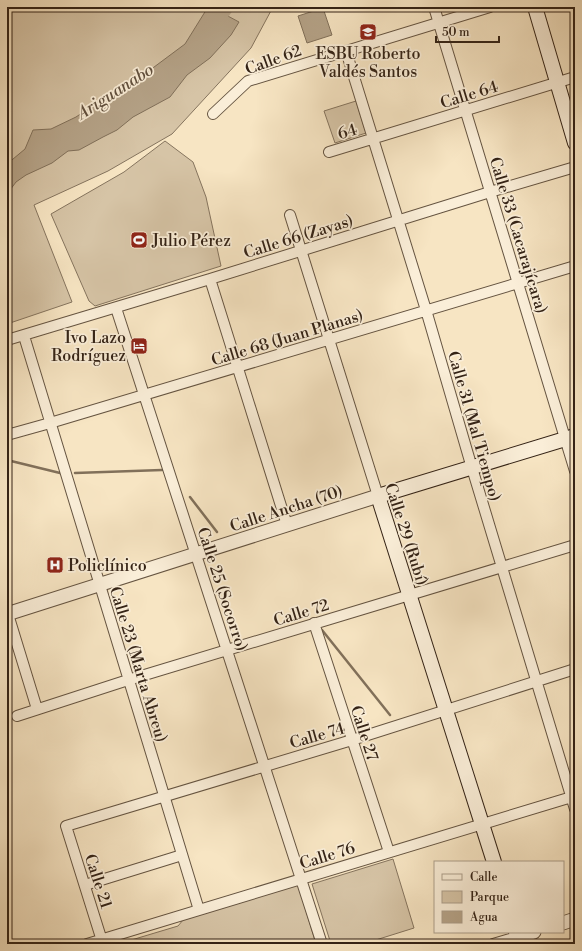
<svg xmlns="http://www.w3.org/2000/svg" width="582" height="951" viewBox="0 0 582 951" font-family="'Libre Bodoni',serif">
<style>
.green{fill:#d6c4a6;stroke:#85745e}
.water{fill:#b5a388;stroke:#81705a}
.lines{fill:none;stroke-linecap:round;stroke-linejoin:round}
.stream{stroke:#81705a;stroke-width:2.5}
.river{stroke:#b5a388;stroke-width:15}
.minor-casing{stroke:#655441;stroke-width:12}
.tertiary-casing{stroke:#655441;stroke-width:15}
.secondary-casing{stroke:#342316;stroke-width:16}
.minor{stroke:#faeed8;stroke-width:10}
.tertiary{stroke:#faeed8;stroke-width:13}
.secondary{stroke:#faeed8;stroke-width:14}
.labels{text-anchor:middle;stroke-width:3.5;stroke-linejoin:round;paint-order:stroke}
.poi-label{font-size:16px;fill:#342316;stroke:#faeed8;text-anchor:start}
.street-label{font-size:16px;fill:#342316;stroke:#faeed8}
.water-label{font-size:17px;font-style:italic;fill:#61503e;stroke:#faeed8}
</style>
<rect width="100%" height="100%" fill="#f7e5c3"/>
<filter id="stains"><feTurbulence type="fractalNoise" baseFrequency=".005" numOctaves="4"/><feColorMatrix values="0 0 0 0 .2 0 0 0 0 .09 0 0 0 0 .02 0 0 0 .5 -.17"/></filter>
<radialGradient id="worn" r=".72"><stop offset=".6" stop-color="#630" stop-opacity="0"/><stop offset="1" stop-color="#630" stop-opacity=".3"/></radialGradient>
<path class="green" d="M7 7H273L251 48 172 134 108 171 34 205 72 302 7 324Z
M356 101 366 133 335 143 324 111Z
M165 141 193 162 206 197 221 266 95 306 89 301 51 214 124 172Z
M393 859 414 928 363 944H331L312 884Z
M298 884 316 944H118L178 926 183 920Z"/>
<path class="water" d="M208 7H211L239 22 231 35 210 58 187 75 170 97 133 117 117 130 103 137 79 150 68 151 52 163 26 175 16 182 7 194V164L25 149 33 130 51 129 76 117 100 101 121 95 138 79 185 44Z
M323 8 332 35 307 43 298 16Z"/>
<g class="lines">
<path class="stream" d="M7 460 60 473
M75 473 162 470
M190 497 217 532
M322 630 390 715"/>
<path class="river" d="M210 29 226 7"/>
<g class="minor-casing">
<path id="minor" d="M434 7 575 471
M346 51 426 310 472 468 575 809
M213 114 248 81 490 7
M329 152 575 77
M290 215 378 496
M210 279 287 525
M116 308 322 944
M24 336 199 910
M7 340 210 279 490 192 575 167
M7 435 50 423 575 266
M7 611 37 709
M314 623 389 852
M17 716 128 680 575 545
M85 885 182 855
M87 944 575 796
M103 944 66 826 352 740 575 669
M493 944 517 937"/>
</g>
<g class="tertiary-casing">
<path id="tertiary" d="M7 614 378 496
M563 923 575 919
M517 937 534 932"/>
</g>
<g class="secondary-casing">
<path id="secondary" d="M535 7 575 143
M494 862 378 496 575 436
M516 932 519 944"/>
</g>
<use href="#minor" class="minor"/>
<use href="#tertiary" class="tertiary"/>
<use href="#secondary" class="secondary"/>
</g>
<defs>
<g id="school-square" transform="scale(0.9)"><rect x="-9" y="-9" width="18" height="18" rx="4" fill="#8f2418" stroke="#faeed8"/><path d="M0-5L7-2L0 1L-7-2ZM-4 1L0 2.5L4 1V4Q0 6-4 4Z" fill="#fff"/></g>
<g id="stadium-square" transform="scale(0.9)"><rect x="-9" y="-9" width="18" height="18" rx="4" fill="#8f2418" stroke="#faeed8"/><path d="M0-5a6.5 5 0 1 0 0 10a6.5 5 0 1 0 0-10ZM-3.5-1.8h7v3.6h-7Z" fill="#fff"/></g>
<g id="hotel-square" transform="scale(0.9)"><rect x="-9" y="-9" width="18" height="18" rx="4" fill="#8f2418" stroke="#faeed8"/><path d="M-6-4.5h1.5V1H6V5H4.5V3h-9V5H-6ZM-4 0a1.8 1.8 0 1 1 3.6 0ZM.5 0V-2.5h3Q6-2.5 6 0Z" fill="#fff"/></g>
<g id="hospital-square" transform="scale(0.9)"><rect x="-9" y="-9" width="18" height="18" rx="4" fill="#8f2418" stroke="#faeed8"/><path d="M-5-5h3v3.5h4V-5h3V5h-3V1.5h-4V5h-3Z" fill="#fff"/></g>
</defs>
<g fill-rule="evenodd">
<use href="#school-square" x="368" y="32"/>
<use href="#stadium-square" x="139" y="240"/>
<use href="#hotel-square" x="139" y="346"/>
<use href="#hospital-square" x="55" y="565"/>
</g>
<g class="labels">
<g class="poi-label">
<text x="368" y="59" text-anchor="middle">ESBU Roberto<tspan x="368" dy="18">Valdés Santos</tspan></text>
<text x="152" y="246">Julio Pérez</text>
<text x="126" y="343" text-anchor="end">Ivo Lazo<tspan x="126" dy="18">Rodríguez</tspan></text>
<text x="68" y="571">Policlínico</text>
</g>
<g class="street-label">
<text transform="translate(273 59) rotate(-20)" y="6">Calle 62</text>
<text transform="translate(469 94) rotate(-17)" y="6">Calle 64</text>
<text transform="translate(347 131) rotate(-17)" y="6">64</text>
<text transform="translate(519 235) rotate(73)" y="6">Calle 33 (Cacarajícara)</text>
<text transform="translate(298 236) rotate(-17)" y="6">Calle 66 (Zayas)</text>
<text transform="translate(287 337) rotate(-17)" y="6">Calle 68 (Juan Planas)</text>
<text transform="translate(475 426) rotate(74)" y="6">Calle 31 (Mal Tiempo)</text>
<text transform="translate(286 508) rotate(-18)" y="6">Calle Ancha (70)</text>
<text transform="translate(407 534) rotate(72)" y="6">Calle 29 (Rubí)</text>
<text transform="translate(223 589) rotate(72)" y="6">Calle 25 (Socorro)</text>
<text transform="translate(301 612) rotate(-17)" y="6">Calle 72</text>
<text transform="translate(139 664) rotate(73)" y="6">Calle 23 (Marta Abreu)</text>
<text transform="translate(365 733) rotate(72)" y="6">Calle 27</text>
<text transform="translate(317 735) rotate(-16)" y="6">Calle 74</text>
<text transform="translate(327 855) rotate(-17)" y="6">Calle 76</text>
<text transform="translate(99 881) rotate(72)" y="6">Calle 21</text>
</g>
<g class="water-label">
<text transform="translate(115 91) rotate(-33)" y="6">Ariguanabo</text>
</g>
</g>
<rect width="582" height="951" fill="none" stroke="#f7e5c3" stroke-width="24"/>
<rect x="8" y="8" width="566" height="935" fill="none" stroke="#342316" stroke-width="2"/>
<rect x="12" y="12" width="558" height="927" fill="none" stroke="#342316"/>
<rect x="434" y="861" width="130" height="72" fill="#faeed8" stroke="#ab9d8a"/>
<rect x="442" y="874" width="20" height="6" fill="#faeed8" stroke="#ab9d8a"/>
<text x="470" y="881" font-size="12" fill="#342316">Calle</text>
<rect x="442" y="891" width="20" height="12" fill="#d6c4a6" stroke="#ab9d8a"/>
<text x="470" y="901" font-size="12" fill="#342316">Parque</text>
<rect x="442" y="911" width="20" height="12" fill="#b5a388" stroke="#ab9d8a"/>
<text x="470" y="921" font-size="12" fill="#342316">Agua</text>
<path d="M436 36v6h63v-6" fill="none" stroke="#342316" stroke-width="2"/>
<text x="442" y="36" font-size="12" fill="#342316" stroke="#faeed8" stroke-width="3" paint-order="stroke">50 m</text>
<rect width="100%" height="100%" filter="url(#stains)"/>
<rect width="100%" height="100%" fill="url(#worn)"/>
</svg>
